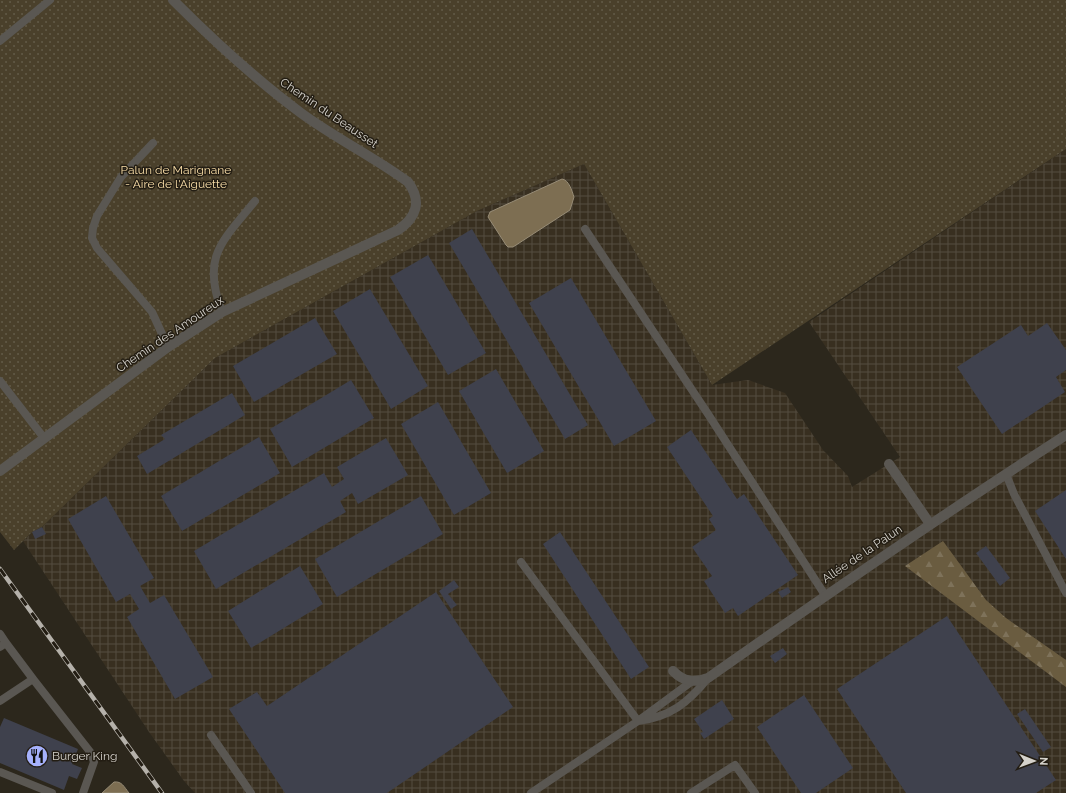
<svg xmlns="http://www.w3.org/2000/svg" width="1066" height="793" viewBox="0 0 1066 793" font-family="Raleway,sans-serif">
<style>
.industrial{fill:url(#industrial-grid)}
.forest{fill:url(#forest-firs)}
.park{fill:url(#park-dots)}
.water{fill:#7d6e52;stroke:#978c76}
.building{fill:#3f414d}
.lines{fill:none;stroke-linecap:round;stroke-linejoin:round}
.service{stroke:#5a5752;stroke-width:8}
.minor{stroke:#5a5752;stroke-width:10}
.rail-casing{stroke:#b5b1aa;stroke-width:4.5}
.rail{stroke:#231d13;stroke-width:3;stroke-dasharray:9;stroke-linecap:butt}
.labels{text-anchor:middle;stroke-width:3;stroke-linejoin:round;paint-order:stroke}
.street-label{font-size:12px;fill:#d5d2cb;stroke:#231d13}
.park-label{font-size:12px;fill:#f9dea8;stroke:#231d13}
.poi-label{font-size:12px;fill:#d5d2cb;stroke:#231d13;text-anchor:start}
</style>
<defs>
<pattern id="industrial-grid" width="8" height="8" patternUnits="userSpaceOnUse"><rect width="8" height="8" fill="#382f20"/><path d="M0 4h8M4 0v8" fill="none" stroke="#544c3f"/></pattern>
<pattern id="forest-firs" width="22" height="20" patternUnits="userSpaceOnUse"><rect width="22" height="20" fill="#6a5c40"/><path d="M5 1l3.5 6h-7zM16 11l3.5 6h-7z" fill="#7e725a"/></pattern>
<pattern id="park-dots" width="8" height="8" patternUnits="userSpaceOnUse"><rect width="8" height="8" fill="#4a402b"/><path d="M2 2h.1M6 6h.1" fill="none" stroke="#635b48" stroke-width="1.8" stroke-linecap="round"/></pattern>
</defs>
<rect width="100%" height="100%" fill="#2c271c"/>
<path class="industrial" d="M1066 149V793H195L184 781 149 732 23 541 32 532 42 527 215 358 477 211 584 164 712 385 748 380 785 393 823 450 848 476 852 487 900 457 809 322Z"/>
<path class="forest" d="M943 541 986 600 1006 618 1066 660V687L905 566Z"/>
<path class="park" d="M0 0H1066V149L712 385 584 164 477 211 215 358 42 527 32 532 14 550 0 532Z"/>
<path class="water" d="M562 179C569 180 572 191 574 197L570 210 513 247H508L506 245 488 217 490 212Z
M114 782C122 781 124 787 129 793H102Z"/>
<path class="building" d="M472 229 588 425 565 439 449 243Z
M428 255 486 353 448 375 390 277Z
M571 278 656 421 614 446 529 303Z
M370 289 428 386 391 409 333 311Z
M315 318 337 354 254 402 233 366Z
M1047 323 1066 350V370L1056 377 1065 392 1002 434 957 367 1021 325 1028 336Z
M496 369 544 451 507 473 459 391Z
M351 380 374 418 292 467 270 429Z
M232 393 245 415 147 474 137 456 165 439 161 435Z
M438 402 491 493 454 515 401 424Z
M691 430 737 499 744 494 798 575 738 616 733 608 725 613 704 581 712 576 692 547 716 530 709 519 713 516 667 447Z
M259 437 280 473 182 531 161 496Z
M386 438 408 475 358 504 352 493 340 501 346 512 216 589 194 551 324 473 332 487 344 479 337 467Z
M1066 490V559L1035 511Z
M106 496 154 578 140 586 150 603 164 595 213 677 175 699 127 617 139 609 130 594 116 602 68 519Z
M421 496 443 534 337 597 315 559Z
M42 527 46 534 35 539 32 532Z
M560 532 649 667 631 679 543 544Z
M986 546 1010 578 1000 586 976 553Z
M300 566 323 604 251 648 228 611Z
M454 580 459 587 448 594 457 605 451 609 439 591Z
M788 587 791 592 782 598 778 592Z
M436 592 513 707 387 793H285L229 709 257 692 267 706Z
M947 616 1056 780 1036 793H906L837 689Z
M783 648 787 654 775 663 770 656Z
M804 695 853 768 816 793H801L757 727Z
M722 700 734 719 704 739 700 733 703 732 694 719Z
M1025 709 1051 747 1043 752 1017 714Z
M4 718 78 749 72 764 82 768 77 779 69 776 64 790 0 763V727Z"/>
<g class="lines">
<path class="service" d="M0 41 50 0
M153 143 121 177 97 216 93 228 92 238 97 248 152 312 168 347
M585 229 708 414 825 595
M222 312C201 256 222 242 255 201
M0 381 44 438
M1006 474 1014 494 1066 593
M521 562 638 721 531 793
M0 634 6 643
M0 647 6 643 33 679 0 701
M33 679 91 753 94 762 83 793
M691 682 638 721C670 717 688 703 708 678
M211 735 251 793
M0 772 52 793
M691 793 735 765 755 793"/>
<path class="minor" d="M889 464 930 524
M0 471 168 347 222 312 398 230C417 217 422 201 408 182 374 157 335 138 301 113 255 79 213 40 173 0
M673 671C684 682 694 683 708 678 826 595 945 513 1066 435"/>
<g class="rail-casing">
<path id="rail" d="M0 569 162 793"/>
</g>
<use href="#rail" class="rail"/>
</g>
<defs>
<g id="restaurant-disc" transform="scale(1.15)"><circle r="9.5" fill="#a6b1fc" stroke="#231d13"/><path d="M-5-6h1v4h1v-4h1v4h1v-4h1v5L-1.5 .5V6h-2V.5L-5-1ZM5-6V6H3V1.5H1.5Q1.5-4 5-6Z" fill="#111"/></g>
</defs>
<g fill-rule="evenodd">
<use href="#restaurant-disc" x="37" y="756"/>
</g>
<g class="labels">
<g class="street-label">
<text transform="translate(329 113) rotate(34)" y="4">Chemin du Beausset</text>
<text transform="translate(170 334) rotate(-34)" y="4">Chemin des Amoureux</text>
<text transform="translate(862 554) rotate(-34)" y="4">Allée de la Palun</text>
</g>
<g class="park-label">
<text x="176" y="174">Palun de Marignane<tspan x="176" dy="14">- Aire de l'Aiguette</tspan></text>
</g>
<g class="poi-label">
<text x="52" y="760">Burger King</text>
</g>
</g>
<g transform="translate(1034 761) rotate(91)" stroke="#231d13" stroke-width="3" paint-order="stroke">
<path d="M0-3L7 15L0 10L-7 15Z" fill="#d5d2cb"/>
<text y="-6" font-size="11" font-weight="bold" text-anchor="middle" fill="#d5d2cb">N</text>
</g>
</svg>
